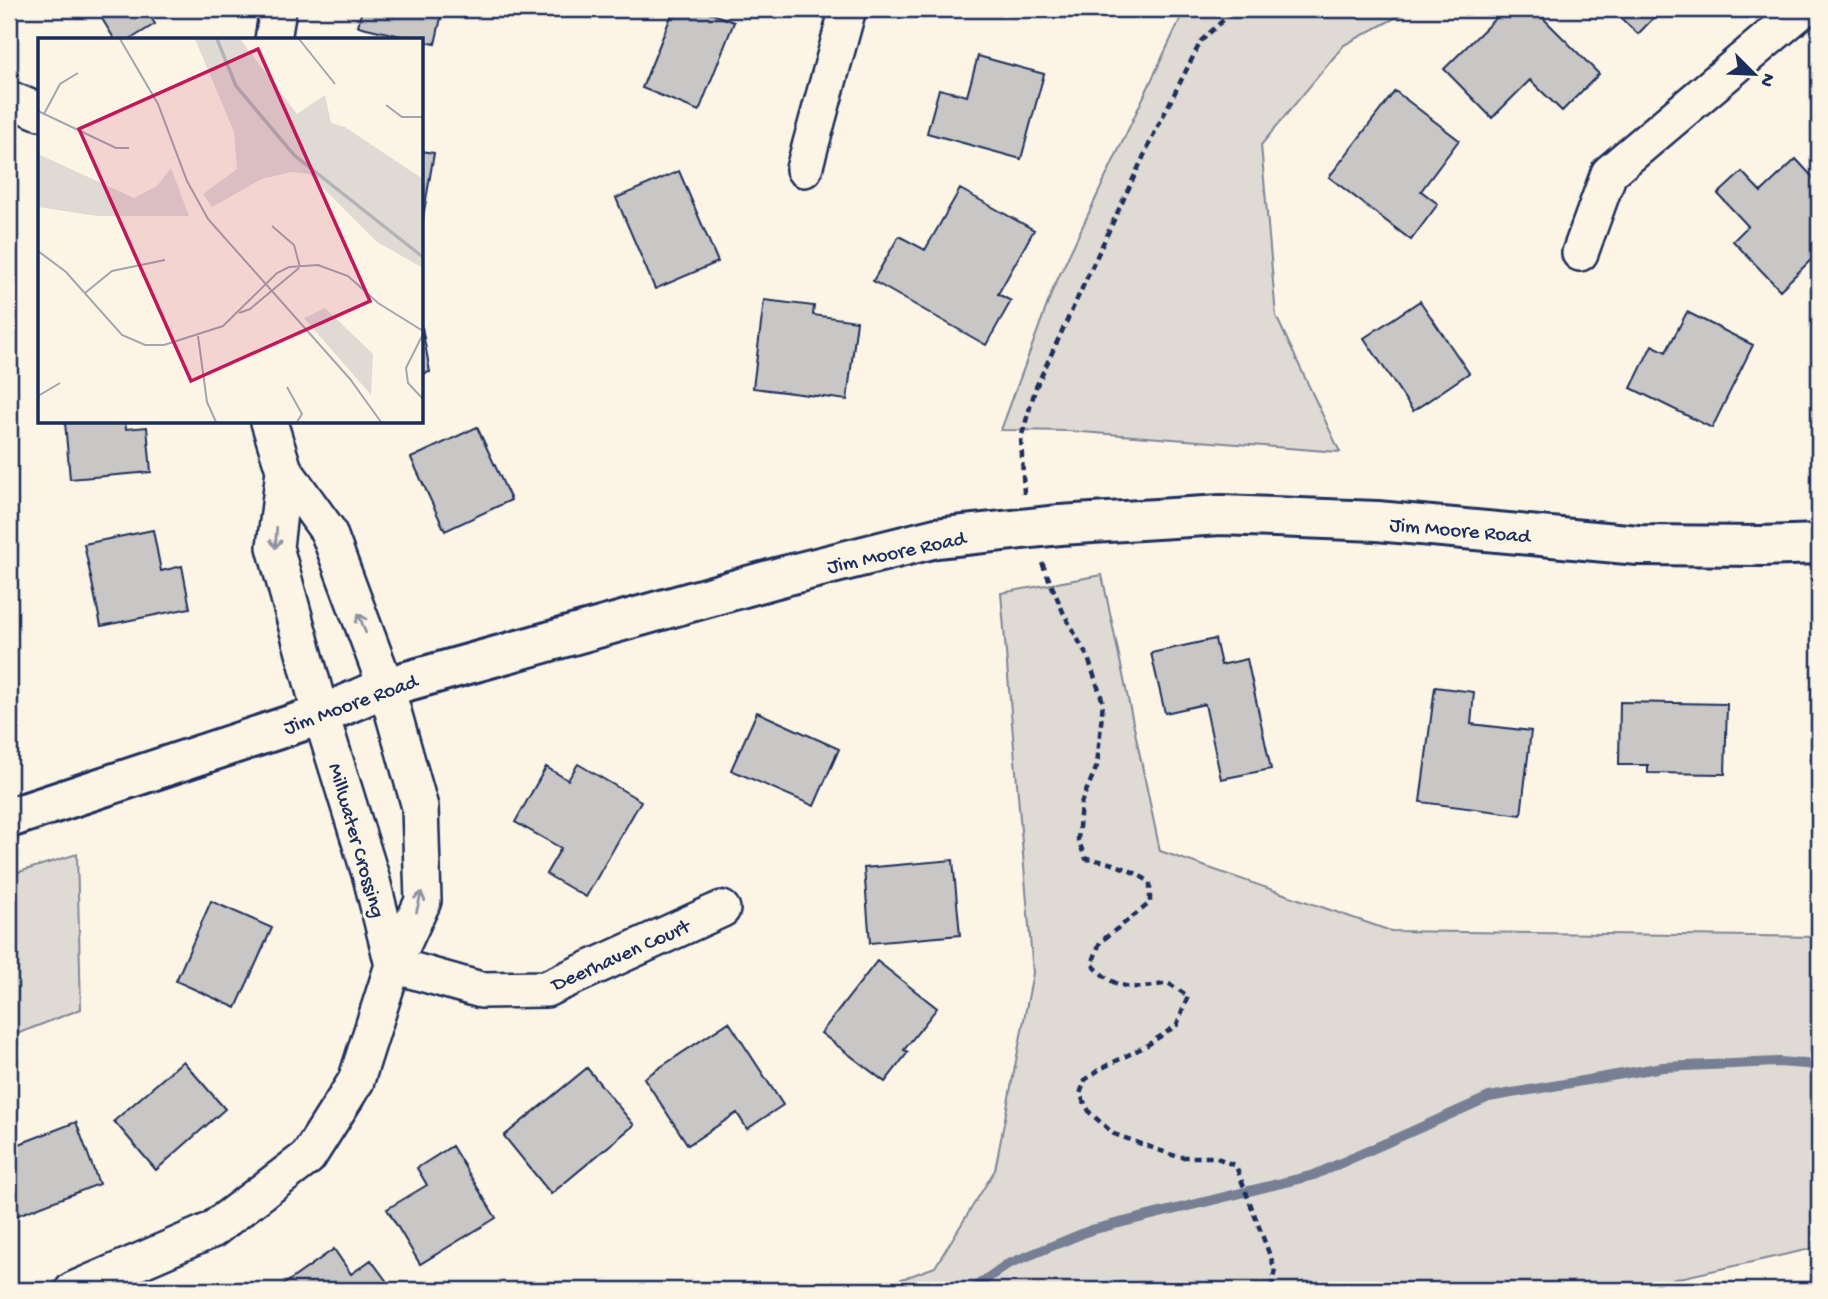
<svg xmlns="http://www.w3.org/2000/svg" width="1828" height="1299" viewBox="0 0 1828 1299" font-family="'Gochi Hand',sans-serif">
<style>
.green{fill:#dfdbd4;stroke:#7d8599;stroke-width:2}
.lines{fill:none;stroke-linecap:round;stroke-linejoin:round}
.stream{stroke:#767f94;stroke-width:10}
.building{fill:#c8c7c6;stroke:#1b2f5e;stroke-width:2}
.minor-casing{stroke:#1b2f5e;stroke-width:40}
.tertiary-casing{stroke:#1b2f5e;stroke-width:44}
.path{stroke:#1b2f5e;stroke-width:4.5;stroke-dasharray:7 5;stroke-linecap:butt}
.minor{stroke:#fcf5e5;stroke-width:35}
.tertiary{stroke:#fcf5e5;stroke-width:38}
.oneway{stroke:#8c92a2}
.labels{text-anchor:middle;stroke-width:6;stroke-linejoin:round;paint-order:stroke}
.street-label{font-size:21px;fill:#1b2f5e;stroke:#fcf5e5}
.inset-river{fill:none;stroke:#b2b4b8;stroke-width:3.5}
.inset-road{fill:none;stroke:#a2a6af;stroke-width:2}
.view{fill:#c2185b;fill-opacity:0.15;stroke:#c2185b;stroke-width:3.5}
.inset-edge{fill:none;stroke:#1b2f5e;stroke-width:3.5}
</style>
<rect width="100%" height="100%" fill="#fcf5e5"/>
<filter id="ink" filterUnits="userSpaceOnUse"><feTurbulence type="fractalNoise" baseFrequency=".0143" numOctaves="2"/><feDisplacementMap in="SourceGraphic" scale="14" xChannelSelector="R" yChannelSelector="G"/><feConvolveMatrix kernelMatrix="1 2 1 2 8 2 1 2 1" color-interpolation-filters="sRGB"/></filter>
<g filter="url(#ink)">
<path class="green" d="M1185 9H1412L1344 45 1261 145 1276 316 1340 452 1069 431 1001 430 1053 289Z
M1102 575 1160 851 1391 931 1819 937V1247L1626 1290H872L935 1267 995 1170 1033 973 1001 593Z
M77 854 81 1009 9 1037V875Z"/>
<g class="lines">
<path class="stream" d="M971 1290 1006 1265 1091 1230 1314 1175 1489 1097 1663 1067 1778 1062 1819 1065"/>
</g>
<path class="building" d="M96 9H146L155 24 129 40H115Z
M362 9H443L435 44 358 26Z
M674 9H700L734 22 699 111 642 88Z
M1505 9H1534L1599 74 1562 111 1530 80 1492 118 1444 69Z
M1611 9H1662L1638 34Z
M978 56 1044 74 1021 159 927 133 939 89 967 96Z
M1395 91 1459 140 1421 191 1438 204 1411 240 1329 177Z
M422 151 434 153 422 223Z
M1796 159 1819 184V252L1780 290 1733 241 1748 226 1718 194 1742 172 1761 192Z
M679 171 718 262 655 289 616 198Z
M960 189 1034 230 998 294 1011 301 986 345 873 281 899 236 925 250Z
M764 300 814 306 813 315 857 321 847 400 753 388Z
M1420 301 1469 373 1413 411 1364 338Z
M1687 312 1753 345 1712 428 1631 388 1652 345 1666 352Z
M422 327 430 372 422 374Z
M65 422H125L126 429 147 427 151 472 70 479Z
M477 427 511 500 445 531 411 458Z
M153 530 161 571 182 566 190 608 101 626 84 544Z
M1215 639 1221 665 1247 659 1271 769 1221 779 1205 704 1165 713 1151 653Z
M1435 687 1474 692 1471 724 1531 731 1521 815 1420 802Z
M1812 689H1819V761H1811Z
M1620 702 1727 704 1725 774 1648 773V765H1619Z
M757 712 839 749 814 806 731 770Z
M578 764 641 801 586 897 546 874 561 848 515 822 546 767 568 780Z
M953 860 960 935 870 943 864 868Z
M211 901 272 928 236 1008 176 981Z
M877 961 937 1008 904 1050 908 1052 885 1082 821 1033Z
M729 1022 783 1105 747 1129 737 1113 688 1145 644 1078Z
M183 1061 225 1109 156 1170 114 1121Z
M587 1068 634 1125 551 1194 504 1136Z
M76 1122 99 1184 13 1217 9 1207V1148Z
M452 1146 496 1218 420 1264 387 1209 427 1185 417 1168Z
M334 1249 351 1274 371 1260 393 1290H276Z"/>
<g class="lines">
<g class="minor-casing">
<path id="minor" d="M273 40 278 9
M9 99 40 112
M804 169 848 9
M1580 253 1609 173 1803 9
M284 470 275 547 321 715 371 877 393 965
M393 965 481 990 546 989 722 909
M73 1290 212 1230 308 1157 356 1081 393 965 423 901 420 807 386 687 328 531 284 470 269 422"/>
</g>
<g class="tertiary-casing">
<path id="tertiary" d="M9 818 321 715 386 687 780 577 936 538 1060 525 1221 515 1377 521 1638 545 1763 546 1819 544"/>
</g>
<path class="path" d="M1319 9 1362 13 1369 9
M1024 494 1021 438 1036 387 1155 132 1201 41 1235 9
M1042 563 1064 614 1088 658 1103 702 1097 766 1081 803 1078 840 1086 859C1110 861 1130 869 1150 882V903L1100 942 1092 964C1115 991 1135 990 1168 983L1188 996 1177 1025 1146 1046 1100 1069 1085 1080 1080 1094 1090 1113 1114 1134 1178 1157H1215L1236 1166 1275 1269 1271 1290"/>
<use href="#minor" class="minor"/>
<use href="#tertiary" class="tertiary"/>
</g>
<defs><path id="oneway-shaft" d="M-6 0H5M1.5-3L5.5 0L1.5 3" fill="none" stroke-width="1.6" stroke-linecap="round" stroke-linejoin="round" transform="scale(1.75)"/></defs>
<g class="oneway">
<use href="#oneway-shaft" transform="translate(276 538) rotate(94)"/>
<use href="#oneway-shaft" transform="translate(362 623) rotate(-110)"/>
<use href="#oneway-shaft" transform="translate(419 902) rotate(-76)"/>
</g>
</g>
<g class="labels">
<g class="street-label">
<text transform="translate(1460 529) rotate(5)" y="7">Jim Moore Road</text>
<text transform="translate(896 551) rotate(-12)" y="7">Jim Moore Road</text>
<text transform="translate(350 703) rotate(-20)" y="7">Jim Moore Road</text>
<text transform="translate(358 840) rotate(74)" y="7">Millwater Crossing</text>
<text transform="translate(620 954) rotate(-24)" y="7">Deerhaven Court</text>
</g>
</g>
<g transform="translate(38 38)">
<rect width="385" height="385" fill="#fcf5e5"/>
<path d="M157 1H202L259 76 287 57 293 85 307 89 385 141V230L339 204 271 136 253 134 224 141 174 169 165 156 199 131 196 94ZM0 116 96 160 119 148 133 130 151 178H59L0 169ZM287 270 335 316 333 357 266 280Z" fill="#dfdbd4"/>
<path class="inset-river" d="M179 1 198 48 256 117 385 219"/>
<path class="inset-road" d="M82 1 120 66 149 143 170 181 312 341 343 384M261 1 297 46M348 67 364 79H385M0 73 78 110H91M6 76 22 46 40 35M234 188 256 207 262 229M0 213 28 234 84 297 107 307H126L185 288 239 235 251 229 280 227 310 238 340 265 385 293M47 255 74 233 127 222M201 275 212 271 261 230M385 296 368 330 370 345 385 361M160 298 169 364 178 384M249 349 264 376 259 384M0 358 22 345"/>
<path class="view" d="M220 11 332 263 153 343 41 91Z"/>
<rect width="385" height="385" class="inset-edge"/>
</g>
<rect width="1828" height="1299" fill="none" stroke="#fcf5e5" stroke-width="35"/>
<rect x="18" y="18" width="1793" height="1264" fill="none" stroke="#1b2f5e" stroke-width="2.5" filter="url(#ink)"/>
<g transform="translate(1754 74) rotate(114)" stroke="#fcf5e5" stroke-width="5" paint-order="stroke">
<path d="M0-5L12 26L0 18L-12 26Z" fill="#1b2f5e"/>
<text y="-10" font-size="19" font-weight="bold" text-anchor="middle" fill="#1b2f5e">N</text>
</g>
</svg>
